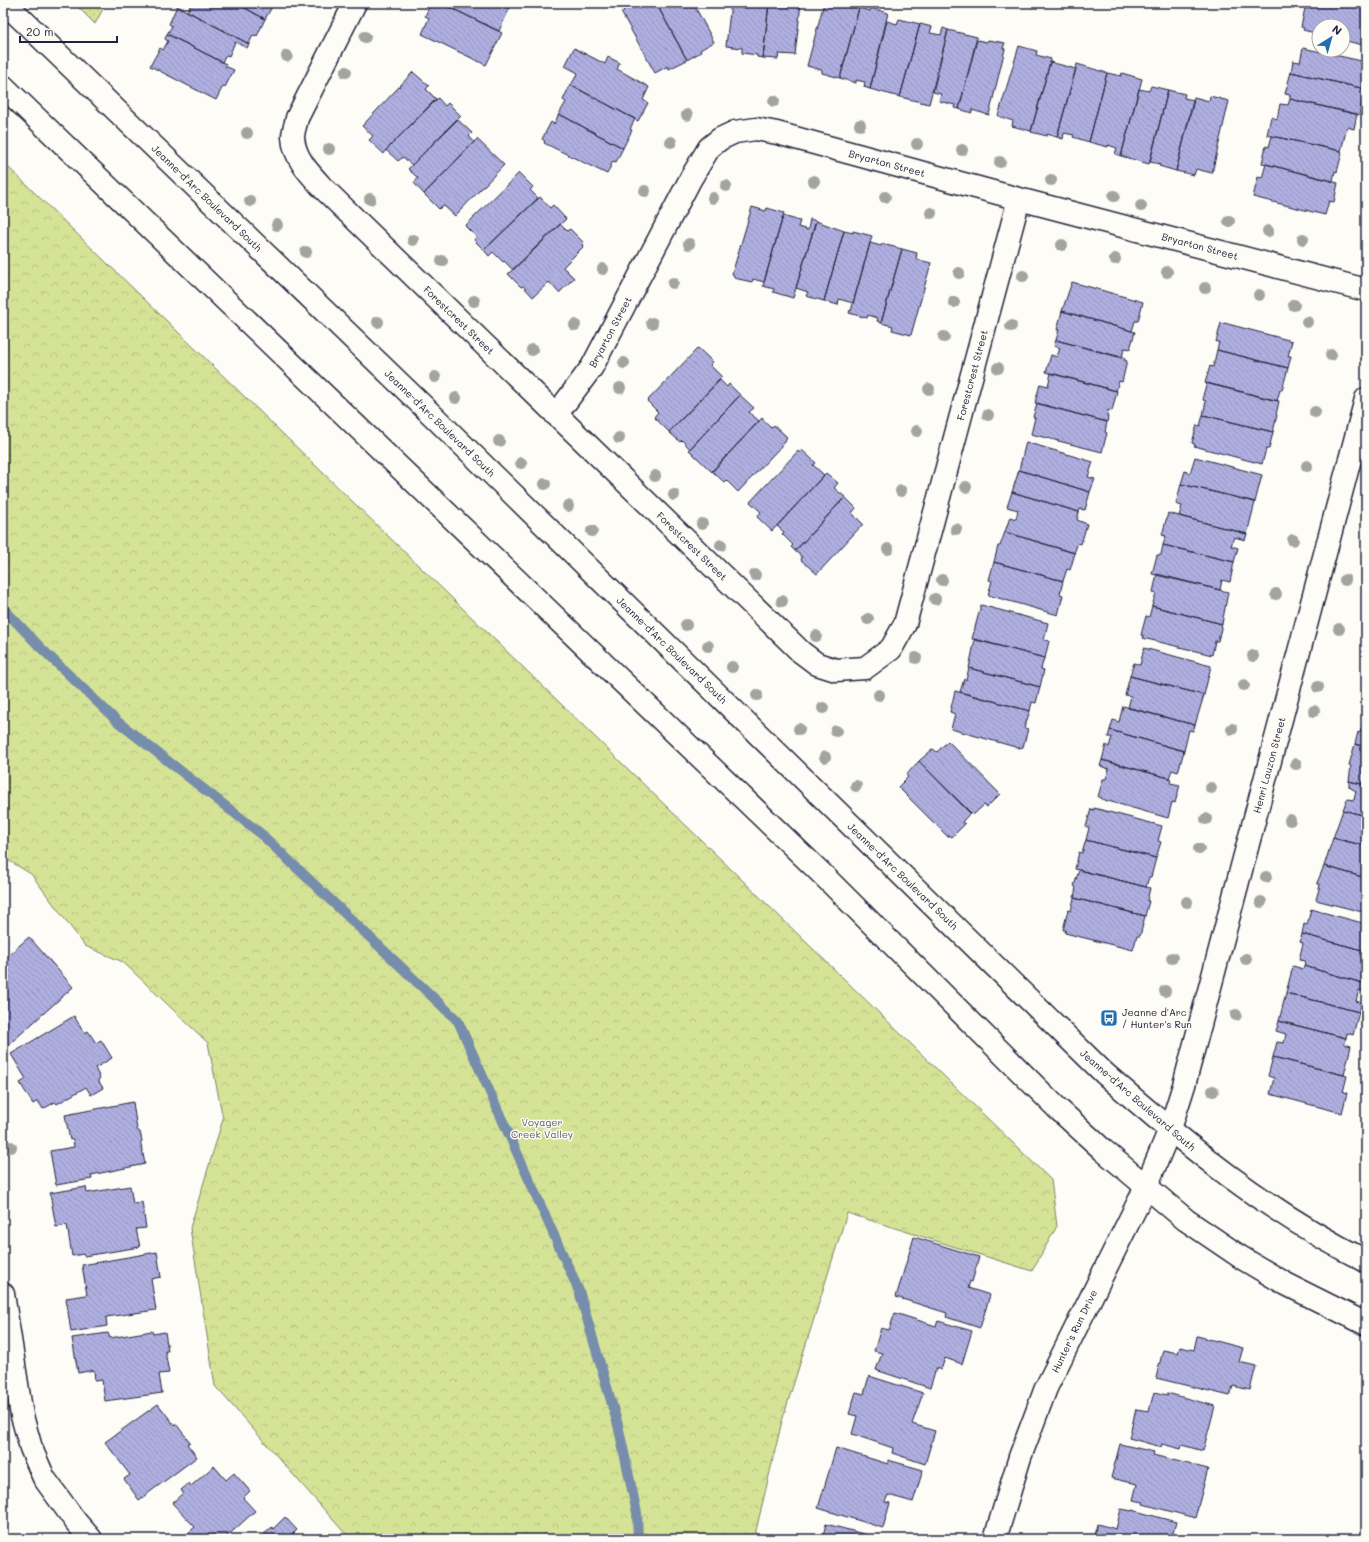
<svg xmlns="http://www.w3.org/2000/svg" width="1369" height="1542" viewBox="0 0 1369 1542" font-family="Mali,sans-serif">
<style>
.green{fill:url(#green-dots);stroke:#7c8268}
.forest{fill:url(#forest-crowns);stroke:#7c8268}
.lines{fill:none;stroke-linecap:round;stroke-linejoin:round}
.stream{stroke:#778dac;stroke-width:10}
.building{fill:url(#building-back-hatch);stroke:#22223b}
.minor-casing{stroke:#22223b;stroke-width:25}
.major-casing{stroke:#22223b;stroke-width:25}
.minor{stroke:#fdfcf7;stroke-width:22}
.major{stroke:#fdfcf7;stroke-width:22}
.tree{fill:#a2a49e}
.labels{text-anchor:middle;stroke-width:3;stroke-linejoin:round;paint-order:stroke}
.street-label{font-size:10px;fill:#22223b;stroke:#fdfcf7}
.poi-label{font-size:10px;fill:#22223b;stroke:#fdfcf7;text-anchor:start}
.park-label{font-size:10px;fill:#585c56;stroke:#fdfcf7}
</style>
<defs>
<pattern id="green-dots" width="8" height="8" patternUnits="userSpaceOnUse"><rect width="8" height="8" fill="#d5e396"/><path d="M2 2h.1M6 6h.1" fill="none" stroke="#b7c282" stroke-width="1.8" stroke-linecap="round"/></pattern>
<pattern id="forest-crowns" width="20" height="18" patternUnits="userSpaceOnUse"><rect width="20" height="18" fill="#d5e396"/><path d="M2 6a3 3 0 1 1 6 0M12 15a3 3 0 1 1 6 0" fill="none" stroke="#b7c282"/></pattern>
<pattern id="building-back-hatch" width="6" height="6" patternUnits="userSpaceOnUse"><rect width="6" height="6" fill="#aeafe0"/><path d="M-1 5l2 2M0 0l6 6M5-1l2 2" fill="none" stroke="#9596c1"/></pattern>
</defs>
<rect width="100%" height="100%" fill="#fdfcf7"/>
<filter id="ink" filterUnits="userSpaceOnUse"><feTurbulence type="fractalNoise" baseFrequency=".025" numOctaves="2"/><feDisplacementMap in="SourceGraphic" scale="8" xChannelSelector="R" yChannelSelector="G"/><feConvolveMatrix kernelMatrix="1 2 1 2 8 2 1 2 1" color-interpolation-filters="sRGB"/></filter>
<g filter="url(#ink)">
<path class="green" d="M74 3H106L95 24Z"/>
<path class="forest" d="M3 162 1051 1180 1057 1226 1032 1271 847 1213 782 1421 754 1539H350L215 1386 190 1228 223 1119 208 1043 123 962 85 946 31 874 3 857Z"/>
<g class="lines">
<path class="stream" d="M3 608 41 648 118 722 260 833 458 1021 579 1291 618 1425 637 1513 638 1539"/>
</g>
<path class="building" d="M192 3H236L265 19 257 36 253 35 249 44 187 11Z
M236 3H270L273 5 265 19Z
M431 3H441L502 33 486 65 422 34 429 18 425 16Z
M441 3H507L511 5 499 31Z
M631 3H656L687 60 669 69 668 66 655 73 621 12 624 11 622 8Z
M656 3H693L714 42 700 50 701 52 687 60Z
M731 3H769L763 58 757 57V55L742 53V48L726 46Z
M769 3H801L795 55 779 54 778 59 763 58Z
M824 3H845V4L859 8 840 78 822 73V70L807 66Z
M1311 3H1345L1366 8V46L1343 40V26H1319V34L1303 30 1304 28 1301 27 1305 8 1309 9Z
M1345 3H1366V8Z
M177 6 249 44 247 48 235 42 229 56 226 55 222 62 167 34 172 26 169 24Z
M859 8 870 11 871 8 888 13 870 89 864 87 865 82 856 80V83L840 78Z
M899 19 920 24 900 97 870 89 887 21 897 24Z
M920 24 932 27 930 33 941 35 943 28 948 30 929 104 900 97Z
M948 30 977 37 959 109 954 108 955 105 939 101 941 94 933 92Z
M167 34 222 62 226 64 225 66 234 70 225 87 223 86 216 100 150 66 160 48 163 50 168 41 165 39Z
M977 40 987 42 988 40 1005 43 1003 48 1005 49 989 115 972 110V113L959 109Z
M1019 46 1037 51 1036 55 1051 59 1031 131 1012 126 1013 121 998 116Z
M574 48 605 64 608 57 620 63 617 69 649 87 643 100 648 103 638 121 571 85 578 73 565 66Z
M1303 48 1366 62 1365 89 1291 72 1293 61 1300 62Z
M1050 62 1076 69 1057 137 1047 134V136L1031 132Z
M1077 64 1107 73 1089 142 1073 137 1074 135 1064 133 1063 139 1057 137Z
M413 72 429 86 426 89 436 99 386 150 384 154 369 140 373 136 362 126Z
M1291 72 1365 89 1359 115 1290 99V95L1285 94Z
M1107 73 1121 76 1122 73 1142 79 1121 156 1115 154 1117 148 1108 145V147L1089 142Z
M570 85 635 119 630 129 632 130 623 148 559 114 566 102 563 100Z
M1151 86 1168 90 1149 164 1121 156 1139 89 1149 91Z
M1168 90 1185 94 1184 98 1194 100 1176 171 1159 166 1160 164 1150 162Z
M1210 96 1229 101 1212 173 1196 169 1194 175 1176 171 1194 97 1209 101Z
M438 98 445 106 448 103 461 116 412 165 403 157 398 161 386 150Z
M1290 99 1357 114 1354 129 1347 127 1341 151 1267 135 1271 117 1277 119 1280 104 1288 105Z
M559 114 623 148 616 162 613 161 607 174 544 143 545 141 542 139 551 122 554 124Z
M457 119 472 133 469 136 474 142 424 194 414 183 418 178 408 169Z
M1272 136 1341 151 1342 153 1337 172 1335 171 1333 181 1262 163 1266 146 1269 147Z
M477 139 504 165 455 216 443 205 439 209 424 194Z
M1266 164 1338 183 1334 202 1329 201 1325 215 1253 197 1258 177 1262 178Z
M519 173 533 187 530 190 538 198 484 250 474 240 476 237 465 226Z
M540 197 550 208 553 205 566 219 513 270 504 261 503 262 493 252 489 256 484 250Z
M752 207 766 211 767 208 784 213 764 282 753 279 752 282 734 278V275L732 274Z
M783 216 800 221 798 227 808 230 810 219 816 221 793 298 773 292 774 289 763 286Z
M816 221 844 231 824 301 806 296 808 292 796 288Z
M560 224 567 231 570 229 584 243 582 245 583 247 563 267 574 278 559 293 549 282 533 297 523 286 521 287 508 274Z
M844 231 853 233V231L872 236 853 303 839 299 838 305 824 301Z
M870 243 881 246 882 244 902 249 881 323 877 321 878 318 868 315 867 318 849 313 850 310 851 311Z
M902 249 917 253 916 259 931 263 911 335 892 330 893 326 881 323Z
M1072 282 1143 302 1138 321H1135L1132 331 1062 311Z
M1062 311 1135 332 1130 349 1124 348 1122 358 1056 340 1059 330H1057Z
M1221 323 1224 324V323L1292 341 1288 356H1291L1288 368 1217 350 1219 342H1216Z
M1056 340 1125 358 1124 360 1127 361 1122 382 1119 381 1116 391 1046 372 1051 355 1057 357 1060 348 1054 346Z
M698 348 713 362 710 365 722 377 669 432 654 417 658 412 647 401Z
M1217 350 1288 368 1282 390H1280L1277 401 1205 383 1210 366 1213 367Z
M1051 373 1117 391 1112 411 1108 410 1107 416 1108 417 1107 422 1035 403 1040 384 1048 386Z
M720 380 727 387 729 384 740 395 690 449 682 440 680 442 669 432Z
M1207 383 1279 401 1276 415H1277L1273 432 1203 415 1206 401 1203 400 1204 395H1203Z
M740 395 754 408 749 412 759 421 712 472 689 450Z
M1037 403 1107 422 1105 432 1107 433 1102 452 1031 434 1035 418 1033 417Z
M1203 415 1273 432 1269 449H1266L1262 464 1194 446 1195 444 1192 443 1197 425 1200 426Z
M762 418 771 428 774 425 787 437 785 440 786 441 738 492 726 480 724 482 712 471Z
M1026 442 1093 462 1088 477 1095 479 1090 492 1019 470Z
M802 450 816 463 813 465 824 475 772 531 757 517 761 512 750 502 798 451 800 453Z
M1195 457 1262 475 1255 502 1181 484 1185 471 1190 473Z
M1019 470 1090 492 1085 510 1080 509 1079 512 1012 492Z
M826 473 838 483 834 488 845 497 795 551 791 547 793 545 782 534 784 532 777 526Z
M1181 484 1255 502 1247 534 1179 516 1182 506 1176 504Z
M1012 492 1079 512 1077 520 1087 524 1081 544 1078 543 1074 553 1005 532 1010 517 1016 519 1018 510 1007 507Z
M845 497 856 508 852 513 863 524 817 574 801 560 802 557 795 551Z
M1168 513 1247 534 1245 540 1234 537 1231 546 1238 548 1234 562 1163 545 1166 536 1162 535Z
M1005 532 1075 553 1070 570 1067 569 1063 581 994 562 998 546H1000Z
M1163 545 1234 562 1230 582 1222 580 1220 590 1152 574 1157 555H1161Z
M994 562 1063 581 1060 594 1063 595 1058 615 988 595 992 581 989 580Z
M1157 574 1228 592 1222 624 1152 606 1156 593 1153 592Z
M981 605 1048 623 1044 640 1049 641 1045 658 972 639Z
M1152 606 1222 624 1218 641H1215L1212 655 1143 638 1144 636 1141 635 1146 616 1149 617Z
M975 639 1044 658 1041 669 1044 670 1040 687 969 668Z
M1144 648 1211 666 1204 695 1130 676 1134 663 1140 665Z
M969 668 1040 687 1036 703 1032 702 1030 711 960 692 964 679 966 680Z
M1130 676 1204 695 1195 725 1128 708 1131 696 1125 695Z
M955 691 1030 711 1024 728 1028 729 1023 747 1019 748 951 729 955 714 950 712Z
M1123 706 1195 725 1193 731 1189 730 1184 751 1110 730 1113 720 1119 722Z
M1365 717H1366V747L1355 744 1358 732 1360 733Z
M1110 730 1184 751 1178 772 1172 770 1169 778 1102 760 1106 745 1109 747 1112 737H1108Z
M948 741 1000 794 987 807 984 805 973 815 919 761 933 749 937 752Z
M1355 744 1366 747V785L1349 781 1351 766 1349 765Z
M1102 760 1169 778 1171 779 1170 783 1180 785 1175 803 1172 802 1168 818 1101 799 1102 798 1098 797 1103 779H1106L1109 769 1100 766Z
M919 761 970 813 962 822 965 824 952 837 949 835 948 837 898 787 908 777 906 775Z
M1349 781 1366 785V816L1343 810 1347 799 1354 800 1356 791 1349 787Z
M1094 808 1162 826 1158 841 1161 842 1156 858 1086 840 1089 828 1086 827 1091 809 1094 810Z
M1343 810 1366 816V846L1333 838Z
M1333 838 1366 846V878L1324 866Z
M1086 840 1156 858 1151 877H1149L1146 887 1075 869 1079 852 1082 853Z
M1324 866 1366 878V913L1316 900 1320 885 1317 883Z
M1079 870 1150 888 1147 901H1149L1145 916 1074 898 1076 887 1074 886Z
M1074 898 1145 916 1140 936H1137L1133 950 1065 933 1066 930H1063L1068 910 1071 911Z
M1311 909 1366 924V951L1302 934 1304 924 1307 925Z
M1302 934 1366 951V984L1304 966 1305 961 1299 960 1303 943 1300 942Z
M29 937 73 987 4 1049 3 1047V960Z
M1293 966 1303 969 1304 966 1366 984 1365 992 1359 990 1356 1001 1362 1003 1359 1012 1286 993Z
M1286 993 1359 1012 1353 1035 1347 1033 1346 1038 1279 1021Z
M74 1016 84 1033 88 1031 96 1043 101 1040 112 1058 95 1068 100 1078 98 1080 103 1088 91 1095 86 1087 57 1104 55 1102 43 1109 38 1101 33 1104 20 1083 26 1079 11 1054Z
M1279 1021 1346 1038 1344 1044 1351 1046 1344 1075 1273 1057 1277 1042 1284 1043 1286 1034 1276 1031Z
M1273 1057 1347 1076 1343 1092 1347 1093 1342 1113 1270 1094 1274 1078 1268 1076Z
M133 1102 137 1130 140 1132 142 1141 140 1144H141L145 1164 91 1175 92 1179 56 1185 50 1151 74 1147 73 1139 70 1140 65 1115Z
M130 1186 133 1204 142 1202 146 1228 136 1229 140 1247 84 1256 83 1254 72 1256 67 1225 56 1227 50 1193 86 1187 87 1193Z
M914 1237 979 1257 972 1282 970 1281 968 1288 990 1295 980 1328 946 1317 947 1313 896 1297Z
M157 1252 161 1277 151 1279 156 1310 106 1317 107 1326 71 1332 66 1298 87 1295 82 1265Z
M895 1313 936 1326 938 1321 972 1331 962 1364 945 1358 941 1370 936 1368 930 1388 876 1370 882 1353 874 1351 881 1328 889 1330Z
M152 1331 153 1334 165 1332 168 1351H165L169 1373 159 1374 162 1393 105 1401 102 1380 95 1381 94 1370 78 1373 72 1338 108 1333 110 1338Z
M1197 1336 1243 1348 1239 1362 1256 1366 1250 1390 1233 1386 1230 1396 1156 1378 1163 1350 1178 1353 1180 1347 1194 1350Z
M869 1376 923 1393 912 1424 935 1431 925 1464 892 1453 893 1448 852 1434 857 1416 849 1414 856 1392 864 1394Z
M1154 1392 1167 1395V1393L1215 1406 1203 1451 1182 1445 1181 1449 1162 1444 1161 1447 1129 1438 1136 1409 1149 1411Z
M158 1404 175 1426 176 1424 190 1442 187 1444 197 1457 139 1500 124 1479 130 1475 105 1442Z
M1120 1444 1154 1452 1153 1455 1208 1469 1195 1518 1143 1504 1144 1502 1133 1500 1137 1484 1111 1478Z
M836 1448 888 1464V1460L923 1470 913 1502 888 1495 885 1502 890 1503 883 1528 818 1508Z
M214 1466 226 1480 234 1473 250 1491 243 1498 255 1511 224 1539H181L195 1527 172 1503 183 1493 181 1490 189 1483 191 1486Z
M1121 1509 1132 1511V1510L1176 1522 1172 1537 1181 1539H1093L1097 1524 1116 1529Z
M285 1517 297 1530 288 1539H256L258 1537 260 1538 272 1527 273 1529Z
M826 1524 879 1538V1539H822Z
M1303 1534 1325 1539H1302Z"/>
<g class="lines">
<g class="minor-casing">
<path id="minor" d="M355 3 297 118C296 124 293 131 293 137 294 158 310 174 323 188L801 652 817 664 836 670 865 668 891 649 905 624 1019 199
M556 415 592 367 691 178 709 148 720 139 735 132 756 129 777 133 1019 199 1366 290
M3 1294 22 1416 31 1448 44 1478 76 1522 91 1539
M995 1539 1020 1457 1046 1388 1146 1187 1170 1129 1184 1085 1366 399"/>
</g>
<g class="major-casing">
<path id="major" d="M5 3 424 407 1104 1073C1186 1145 1267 1212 1366 1261
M3 86 821 873 1056 1107 1103 1150 1186 1220 1242 1258 1286 1284 1366 1324"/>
</g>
<use href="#minor" class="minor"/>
<use href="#major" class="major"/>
</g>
<g class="tree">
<circle cx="365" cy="37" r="6"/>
<circle cx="287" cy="56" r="6"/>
<circle cx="346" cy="72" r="6"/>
<circle cx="774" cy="101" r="6"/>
<circle cx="687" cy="115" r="6"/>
<circle cx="860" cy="125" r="6"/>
<circle cx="247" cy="133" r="6"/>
<circle cx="671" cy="142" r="6"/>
<circle cx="917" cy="144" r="6"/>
<circle cx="329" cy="149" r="6"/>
<circle cx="962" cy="150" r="6"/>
<circle cx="1000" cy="162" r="6"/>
<circle cx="1051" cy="180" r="6"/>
<circle cx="814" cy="181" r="6"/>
<circle cx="726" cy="186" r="6"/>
<circle cx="645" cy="191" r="6"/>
<circle cx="1114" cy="196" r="6"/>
<circle cx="885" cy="197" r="6"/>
<circle cx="713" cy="198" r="6"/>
<circle cx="370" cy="199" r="6"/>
<circle cx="250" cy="201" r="6"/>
<circle cx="1141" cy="206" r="6"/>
<circle cx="931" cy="213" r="6"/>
<circle cx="1229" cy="221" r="6"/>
<circle cx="277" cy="225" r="6"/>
<circle cx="1268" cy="231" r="6"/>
<circle cx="1303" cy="239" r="6"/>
<circle cx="413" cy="240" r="6"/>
<circle cx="689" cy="244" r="6"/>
<circle cx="1062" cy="245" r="6"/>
<circle cx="306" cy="252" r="6"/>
<circle cx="1115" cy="259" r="6"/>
<circle cx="442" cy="261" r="6"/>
<circle cx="603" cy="269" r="6"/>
<circle cx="1167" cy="272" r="6"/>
<circle cx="959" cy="273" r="6"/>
<circle cx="1023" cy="276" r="6"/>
<circle cx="673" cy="283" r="6"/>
<circle cx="1205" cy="288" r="6"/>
<circle cx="1259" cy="295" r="6"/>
<circle cx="474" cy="301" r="6"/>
<circle cx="954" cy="302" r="6"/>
<circle cx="1294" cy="305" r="6"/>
<circle cx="378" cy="322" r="6"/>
<circle cx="1307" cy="322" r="6"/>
<circle cx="652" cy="323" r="6"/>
<circle cx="575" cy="325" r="6"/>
<circle cx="1011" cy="326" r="6"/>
<circle cx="944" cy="337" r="6"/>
<circle cx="532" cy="350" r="6"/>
<circle cx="1331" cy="355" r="6"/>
<circle cx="624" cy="363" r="6"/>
<circle cx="998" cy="368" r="6"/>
<circle cx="435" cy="377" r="6"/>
<circle cx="620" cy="388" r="6"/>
<circle cx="929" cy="389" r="6"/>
<circle cx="456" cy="398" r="6"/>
<circle cx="1315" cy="412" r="6"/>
<circle cx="988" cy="415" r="6"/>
<circle cx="917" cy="431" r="6"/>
<circle cx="619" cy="438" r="6"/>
<circle cx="499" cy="441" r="6"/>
<circle cx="521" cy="463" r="6"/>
<circle cx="1307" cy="466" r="6"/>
<circle cx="655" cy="476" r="6"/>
<circle cx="545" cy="484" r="6"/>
<circle cx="966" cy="487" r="6"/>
<circle cx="901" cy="491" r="6"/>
<circle cx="674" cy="495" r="6"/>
<circle cx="568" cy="506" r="6"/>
<circle cx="702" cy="524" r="6"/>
<circle cx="956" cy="529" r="6"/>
<circle cx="592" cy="531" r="6"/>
<circle cx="1293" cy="540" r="6"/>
<circle cx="721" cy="545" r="6"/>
<circle cx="888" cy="549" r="6"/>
<circle cx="755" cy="575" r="6"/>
<circle cx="942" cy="580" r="6"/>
<circle cx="1345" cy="580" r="6"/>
<circle cx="1276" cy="594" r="6"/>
<circle cx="935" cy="599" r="6"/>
<circle cx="782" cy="601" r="6"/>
<circle cx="868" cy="619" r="6"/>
<circle cx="686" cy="625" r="6"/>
<circle cx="1339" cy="629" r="6"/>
<circle cx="816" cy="636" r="6"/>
<circle cx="708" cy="646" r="6"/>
<circle cx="1253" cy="656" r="6"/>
<circle cx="916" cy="658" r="6"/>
<circle cx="732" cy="667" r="6"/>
<circle cx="1244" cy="685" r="6"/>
<circle cx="1318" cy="687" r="6"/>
<circle cx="757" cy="695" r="6"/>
<circle cx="879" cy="695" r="6"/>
<circle cx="823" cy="708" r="6"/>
<circle cx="1314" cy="711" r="6"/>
<circle cx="799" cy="729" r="6"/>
<circle cx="1232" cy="729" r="6"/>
<circle cx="836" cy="731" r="6"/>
<circle cx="825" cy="757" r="6"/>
<circle cx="1296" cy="764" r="6"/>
<circle cx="856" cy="786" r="6"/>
<circle cx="1211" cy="788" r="6"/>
<circle cx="1206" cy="819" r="6"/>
<circle cx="1290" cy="820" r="6"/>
<circle cx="1199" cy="849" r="6"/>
<circle cx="1266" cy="877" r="6"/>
<circle cx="1187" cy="902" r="6"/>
<circle cx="1261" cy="902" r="6"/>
<circle cx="1172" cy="958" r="6"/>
<circle cx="1246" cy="959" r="6"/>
<circle cx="1165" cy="991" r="6"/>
<circle cx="1236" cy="1015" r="6"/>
<circle cx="1213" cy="1091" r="6"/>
<circle cx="11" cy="1147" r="6"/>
</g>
</g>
<defs>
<g id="bus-square" transform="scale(0.9)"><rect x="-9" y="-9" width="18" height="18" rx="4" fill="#1f6fb2" stroke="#fdfcf7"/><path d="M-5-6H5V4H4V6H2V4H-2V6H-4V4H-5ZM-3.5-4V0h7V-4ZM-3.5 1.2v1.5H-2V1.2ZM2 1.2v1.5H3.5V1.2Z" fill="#fff"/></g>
</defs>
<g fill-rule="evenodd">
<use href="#bus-square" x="1109" y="1018"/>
</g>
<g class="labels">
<g class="street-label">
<text transform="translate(887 163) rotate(15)" y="4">Bryarton Street</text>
<text transform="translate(207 198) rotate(44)" y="4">Jeanne-d'Arc Boulevard South</text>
<text transform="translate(1200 246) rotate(15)" y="4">Bryarton Street</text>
<text transform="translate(459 320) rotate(44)" y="4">Forestcrest Street</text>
<text transform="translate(610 332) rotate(-62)" y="4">Bryarton Street</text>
<text transform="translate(972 375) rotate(-75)" y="4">Forestcrest Street</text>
<text transform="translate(440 423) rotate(44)" y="4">Jeanne-d'Arc Boulevard South</text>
<text transform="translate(692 546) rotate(44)" y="4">Forestcrest Street</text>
<text transform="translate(672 650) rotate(44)" y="4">Jeanne-d'Arc Boulevard South</text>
<text transform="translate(1269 765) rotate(-75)" y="4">Henri Lauzon Street</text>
<text transform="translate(903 876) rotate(44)" y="4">Jeanne-d'Arc Boulevard South</text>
<text transform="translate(1138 1100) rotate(41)" y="4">Jeanne-d'Arc Boulevard South</text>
<text transform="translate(1074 1331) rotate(-64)" y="4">Hunter's Run Drive</text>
</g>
<g class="poi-label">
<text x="1122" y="1016">Jeanne d'Arc<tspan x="1122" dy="12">/ Hunter's Run</tspan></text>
</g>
<g class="park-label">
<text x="542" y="1126">Voyager<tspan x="542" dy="12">Creek Valley</tspan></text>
</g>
</g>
<rect width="1369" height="1542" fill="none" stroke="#fdfcf7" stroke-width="16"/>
<rect x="8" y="8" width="1353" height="1526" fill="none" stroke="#22223b" stroke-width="1.5" filter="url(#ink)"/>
<g transform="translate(1331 38) rotate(37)"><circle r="19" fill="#fdfcf7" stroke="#a5a5ac"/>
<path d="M0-3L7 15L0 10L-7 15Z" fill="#1f6fb2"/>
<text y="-6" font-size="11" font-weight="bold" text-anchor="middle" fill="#22223b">N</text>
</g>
<path d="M20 36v6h97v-6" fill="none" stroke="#22223b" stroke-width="2"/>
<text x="26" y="36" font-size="12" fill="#22223b" stroke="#fdfcf7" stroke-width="3" paint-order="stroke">20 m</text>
</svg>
